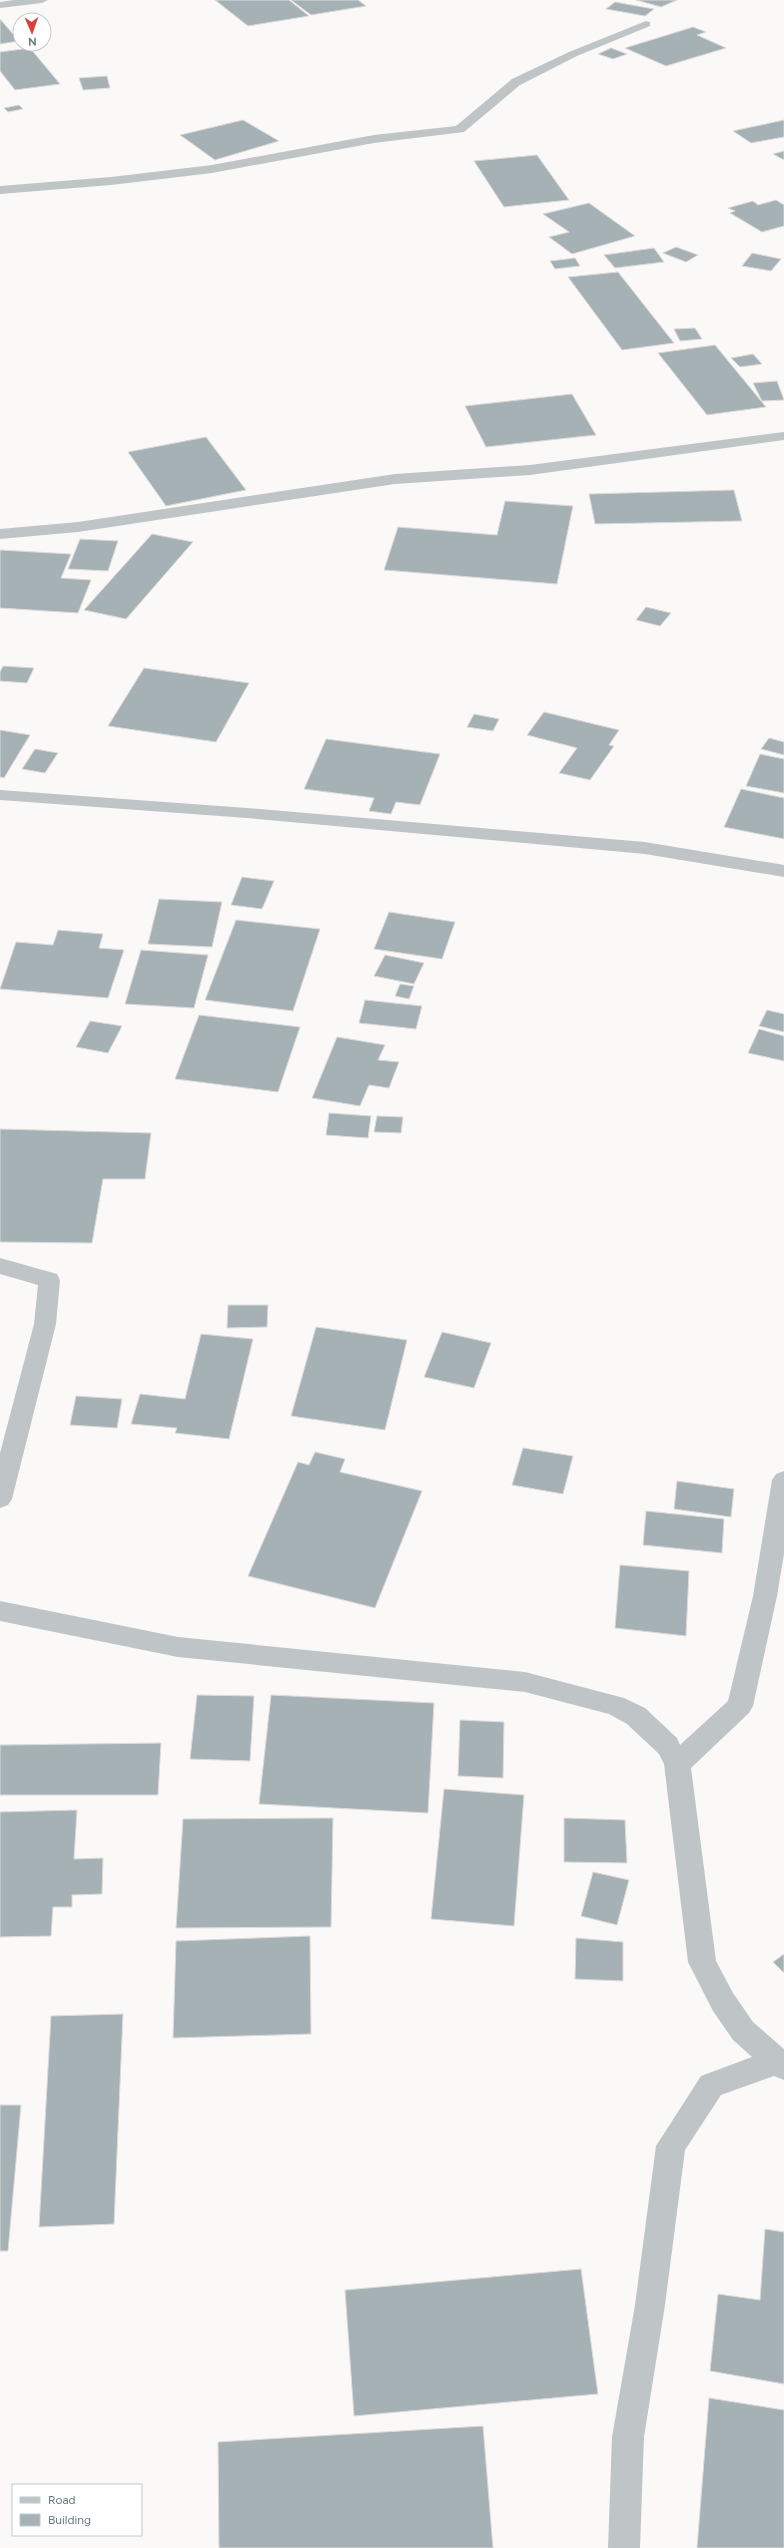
<svg xmlns="http://www.w3.org/2000/svg" width="784" height="2548" viewBox="0 0 784 2548" font-family="Figtree,sans-serif">
<style>
.building{fill:#a6b1b5;stroke:#dcdbda}
.lines{fill:none;stroke-linecap:round;stroke-linejoin:round}
.minor{fill:#bfc5c7;fill-rule:evenodd}
</style>
<rect width="100%" height="100%" fill="#faf9f8"/>
<path class="building" d="M215 0H289L309 16 248 26Z
M291 0H358L366 6 311 15Z
M636 0H677L661 7Z
M615 2 654 9 645 16 606 9Z
M0 19 19 41 0 44Z
M693 27 706 32 697 35 726 48 666 66 625 48Z
M30 48 60 84 15 90 0 71V52Z
M611 48 627 54 613 59 598 54Z
M107 76 110 88 83 90 79 78Z
M19 105 23 109 8 112 4 108Z
M243 120 279 141 215 160 180 135Z
M784 120V137L751 143 733 131Z
M784 151V160L773 154Z
M537 155 569 200 504 207 474 161Z
M776 200 784 205V226L762 232 730 213 735 211 728 208 753 201 758 205Z
M589 203 635 236 572 254 549 237 569 232 543 214Z
M676 247 698 255 686 262 663 253Z
M654 248 664 262 615 268 604 255Z
M752 253 781 259 771 271 742 266Z
M575 258 580 266 555 269 550 261Z
M618 272 674 343 622 350 568 277Z
M695 328 702 339 680 341 674 329Z
M715 345 766 407 707 415 658 353Z
M753 354 762 364 740 367 731 358Z
M777 381 784 400 762 401 753 383Z
M572 394 596 435 486 447 465 406Z
M206 437 246 490 166 506 128 452Z
M734 490 742 521 595 524 589 494Z
M505 501 573 506 557 584 384 570 398 527 497 535Z
M152 534 193 542 126 619 84 610Z
M80 539 118 541 108 571 68 569Z
M0 550 71 554 61 578 91 580 78 613 0 608Z
M646 607 671 613 660 626 636 620Z
M3 666 34 668 27 683 0 681V672Z
M144 668 249 683 216 742 108 726Z
M544 712 619 730 609 745 614 746 590 780 559 773 577 748 527 735Z
M474 714 499 719 493 731 467 727Z
M0 730 30 735 4 778 0 777Z
M769 738 784 742V755L761 749Z
M326 739 440 754 420 805 396 802 391 814 369 811 374 798 304 789Z
M35 749 58 753 45 773 22 769Z
M760 754 784 759V793L746 786Z
M741 789 784 798V839L724 827Z
M242 877 274 881 262 909 231 905Z
M159 899 222 902 212 947 148 944Z
M389 912 455 922 442 959 374 949Z
M236 920 320 929 293 1011 205 1000Z
M58 930 103 934 99 948 124 950 108 998 0 989 16 942 53 945Z
M141 950 208 955 194 1008 125 1004Z
M385 955 424 963 414 984 374 976Z
M400 984 414 986 409 999 395 996Z
M365 1000 422 1006 416 1029 359 1023Z
M767 1010 784 1014V1032L759 1026Z
M199 1015 300 1027 278 1092 175 1079Z
M90 1021 122 1026 108 1053 76 1047Z
M759 1029 784 1036V1061L748 1053Z
M337 1037 385 1045 378 1060 399 1062 389 1088 369 1085 360 1106 312 1098Z
M329 1113 371 1116 368 1138 326 1135Z
M377 1116 403 1117 401 1133 374 1132Z
M0 1129 151 1133 145 1179H103L92 1243 0 1242Z
M228 1305H268L267 1327 227 1328Z
M316 1327 407 1340 385 1430 291 1416Z
M442 1332 491 1343 474 1388 424 1377Z
M201 1334 253 1339 229 1439 175 1433 177 1428 131 1424 140 1394 185 1399Z
M76 1396 122 1399 117 1428 70 1425Z
M523 1448 573 1456 563 1494 512 1485Z
M315 1452 345 1459 340 1472 422 1491 375 1608 248 1576 298 1462 309 1465Z
M677 1481 734 1489 731 1517 674 1509Z
M646 1511 724 1519 722 1553 643 1545Z
M620 1565 689 1571 686 1636 615 1628Z
M197 1695 254 1696 250 1761 190 1759Z
M271 1695 434 1703 428 1813 259 1804Z
M460 1720 504 1722 503 1778 458 1776Z
M161 1743 158 1795H0V1745Z
M444 1789 524 1795 514 1926 431 1919Z
M77 1810 74 1859 103 1858 102 1894 72 1895V1907H53L51 1936 0 1937V1812Z
M333 1818 331 1927 176 1928 183 1819Z
M564 1818 625 1820 627 1863 564 1862Z
M593 1872 629 1880 617 1925 581 1916Z
M310 1936 311 2034 173 2038 176 1941Z
M576 1938 623 1942V1981L575 1979Z
M784 1954V1973L773 1962Z
M123 2014 114 2224 39 2227 51 2016Z
M0 2105H21L8 2251H0Z
M765 2229 784 2232V2384L710 2371 718 2294 760 2300Z
M581 2269 598 2394 354 2416 345 2290Z
M709 2398 784 2410V2548H697Z
M483 2426 493 2548H219L218 2442Z"/>
<g class="lines">
<path class="minor" d="M14 0H48L42 3 0 8V2Z
M646 21 650 22V26L577 56 520 85 464 132 374 143 212 173 111 185 0 194V186L111 177 212 165 374 135 456 126 512 79 569 52Z
M784 432V440L530 475 395 484 78 532 0 539V529L78 522 395 474 530 465Z
M0 790 247 808 645 842 784 865V877L645 854 247 818 0 800Z
M0 1258 57 1274 60 1280 56 1324 12 1499 8 1505 0 1508V1453L34 1324 38 1285 0 1274Z
M784 1471V1554L777 1596 753 1706 749 1713 691 1768 716 1961 733 1993 753 2022 784 2049V2080L774 2076 721 2095 685 2150 665 2305 644 2437 640 2548H608L612 2437 635 2305 656 2146 701 2076 752 2057 733 2040 713 2011 688 1962 664 1764 659 1754 627 1724 609 1714 525 1692 178 1657 0 1621V1601L178 1637 525 1672 624 1698 645 1708 677 1738 680 1745 728 1701 753 1596 772 1480 776 1474Z"/>
</g>
<rect x="12" y="2484" width="130" height="52" fill="#ffffff" stroke="#c2cacd"/>
<rect x="20" y="2497" width="20" height="6" fill="#bfc5c7" stroke="#c2cacd"/>
<text x="48" y="2504" font-size="12" fill="#667a81">Road</text>
<rect x="20" y="2514" width="20" height="12" fill="#a6b1b5" stroke="#c2cacd"/>
<text x="48" y="2524" font-size="12" fill="#667a81">Building</text>
<g transform="translate(32 32) rotate(178)"><circle r="19" fill="#ffffff" stroke="#c2cacd"/>
<path d="M0-3L7 15L0 10L-7 15Z" fill="#d94039"/>
<text y="-6" font-size="11" font-weight="bold" text-anchor="middle" fill="#667a81">N</text>
</g>
</svg>
